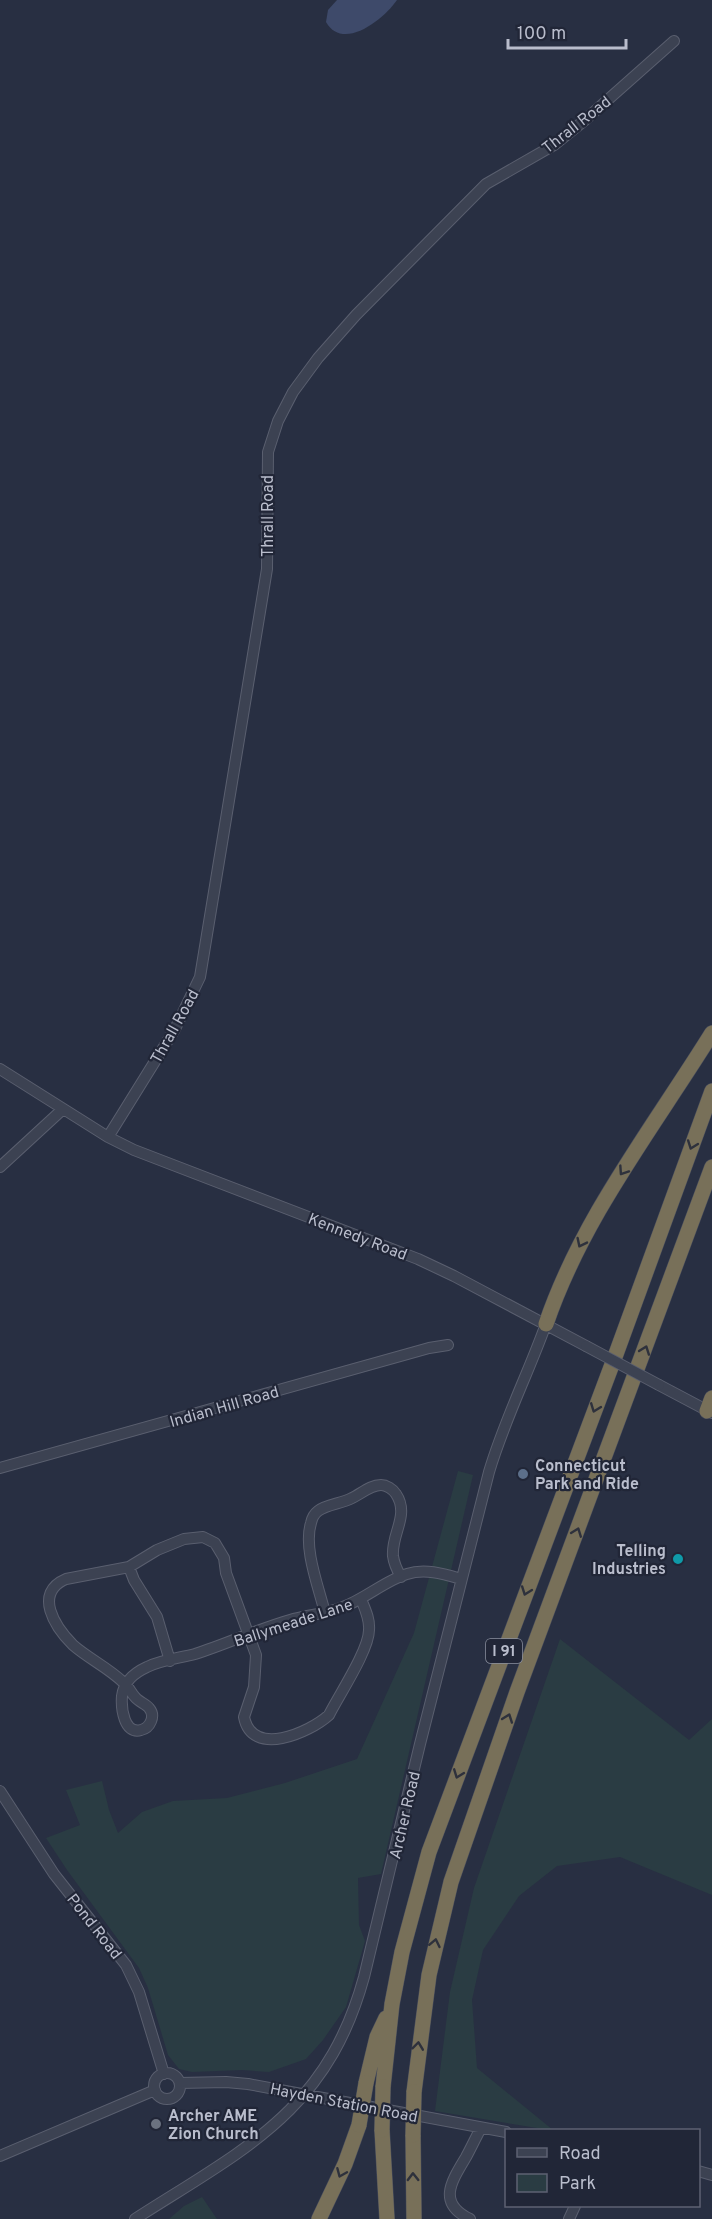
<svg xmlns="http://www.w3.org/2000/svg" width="712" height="2219" viewBox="0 0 712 2219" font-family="Overpass,sans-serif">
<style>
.green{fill:#2a3c43}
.water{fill:#3e4a6a}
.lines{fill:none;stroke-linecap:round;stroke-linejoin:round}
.minor-casing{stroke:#5a5f6f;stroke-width:12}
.highway-casing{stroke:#474c5c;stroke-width:16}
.minor{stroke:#3c4252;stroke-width:10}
.highway{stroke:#787059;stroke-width:15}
.minor-bridge-casing{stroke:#5a5f6f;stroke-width:12;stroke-linecap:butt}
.highway-bridge-casing{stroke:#474c5c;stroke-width:16;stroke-linecap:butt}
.minor-bridge{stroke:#3c4252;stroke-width:10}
.highway-bridge{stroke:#787059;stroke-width:15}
.oneway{stroke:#2e313c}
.service-dot{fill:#5c6f8a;stroke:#212637;stroke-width:2}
.culture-dot{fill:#0f9aa8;stroke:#212637;stroke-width:2}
.worship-dot{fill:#6b7280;stroke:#212637;stroke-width:2}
.labels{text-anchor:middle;stroke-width:4.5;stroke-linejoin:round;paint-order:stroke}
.shield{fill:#212637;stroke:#8b909f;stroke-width:1.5}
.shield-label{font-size:15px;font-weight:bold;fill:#b9bdcc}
.street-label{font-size:16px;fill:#b9bdcc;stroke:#212637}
.poi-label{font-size:16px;font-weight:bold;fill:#b9bdcc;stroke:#212637;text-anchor:start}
</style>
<rect width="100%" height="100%" fill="#282f42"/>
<path class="green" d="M458 1471 473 1475 381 1874 358 1878 359 1925 365 1941 346 2007 323 2040 306 2059 269 2072 242 2070 192 2072 179 2069 168 2055 148 1988 139 1968 67 1870 46 1838 80 1825 66 1790 102 1781 109 1810 118 1833 142 1812 173 1801 227 1798 285 1783 357 1759 414 1633Z
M560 1639 689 1740 712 1719V1895L620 1857 557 1866 519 1896 483 1950 472 2000 477 2068 553 2130H549L435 2111 450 1992 474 1888Z
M202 2197 217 2219H169L184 2206Z"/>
<path class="water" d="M337 0H397C384 19 343 52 326 22L328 10Z"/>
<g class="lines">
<g class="minor-casing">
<path id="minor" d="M0 1069 108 1137 134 1150 418 1259 454 1276 586 1346
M108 1137 175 1029 200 977 267 569 268 452 278 421 293 392 318 358 356 315 486 184 554 145 585 120 674 41
M0 1167 63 1109
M659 1385 712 1413
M0 1468 429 1348 448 1345
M129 1567 134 1580 157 1617 170 1661
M361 1599C365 1609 370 1619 369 1630 369 1650 339 1695 329 1715 309 1733 252 1758 244 1717L254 1687 256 1655 226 1573 224 1558 215 1543 203 1537 184 1539 157 1550 129 1567 66 1579C33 1593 55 1627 73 1645 89 1659 109 1668 124 1683 129 1687 131 1693 135 1697 139 1702 146 1704 149 1708 156 1716 150 1728 141 1730 124 1735 121 1708 122 1696 124 1681 134 1673 147 1667 161 1660 180 1658 195 1654 227 1644 258 1629 290 1620 307 1615 326 1614 343 1607 365 1599 386 1580 407 1574 425 1568 444 1574 461 1579
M325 1613C319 1588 303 1548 311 1523 312 1518 314 1514 318 1511 327 1504 341 1504 352 1498 361 1494 370 1485 381 1485 386 1485 393 1489 396 1494 410 1515 391 1534 393 1556 394 1564 397 1570 401 1577
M0 1791 54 1874 126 1965 139 1992 164 2074
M154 2086a13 13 0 1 1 26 0a13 13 0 1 1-26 0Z
M180 2083 226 2082 248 2084 506 2132
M0 2156 155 2090
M698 2171 712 2175
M135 2219C244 2149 327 2112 364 1977L420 1744 489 1472C504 1421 528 1374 546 1324
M470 2219C437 2203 451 2182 466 2157 471 2148 476 2137 481 2128
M569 2219 575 2206"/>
</g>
<g class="highway-casing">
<path id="highway" d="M546 1324C582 1218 653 1128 712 1033
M707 1411 712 1398
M366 2083 377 2037 386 2018
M383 2087 392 2004 402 1952 429 1852 616 1354 712 1091
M414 2092 429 1975 451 1882 517 1692 712 1167
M382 2130 387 2219
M413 2135 414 2219
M319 2219 345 2164 359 2125"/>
</g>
<use href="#minor" class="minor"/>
<use href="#highway" class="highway"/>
<g class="minor-bridge-casing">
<path id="minor-bridge" d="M586 1346 659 1385"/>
</g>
<g class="highway-bridge-casing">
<path id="highway-bridge" d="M359 2125 366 2083
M382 2130 383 2087
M413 2135 414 2092"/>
</g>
<use href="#minor-bridge" class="minor-bridge"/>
<use href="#highway-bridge" class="highway-bridge"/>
</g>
<defs><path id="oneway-chevron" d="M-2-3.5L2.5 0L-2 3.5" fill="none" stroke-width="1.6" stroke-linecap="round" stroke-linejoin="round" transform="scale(1.5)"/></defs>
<g class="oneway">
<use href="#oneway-chevron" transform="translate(692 1145) rotate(110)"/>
<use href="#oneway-chevron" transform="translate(623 1171) rotate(124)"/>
<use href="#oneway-chevron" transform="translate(581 1243) rotate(116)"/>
<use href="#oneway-chevron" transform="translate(645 1350) rotate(-70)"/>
<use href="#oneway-chevron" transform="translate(595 1408) rotate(111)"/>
<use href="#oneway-chevron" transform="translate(577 1532) rotate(-69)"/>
<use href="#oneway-chevron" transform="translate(526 1591) rotate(110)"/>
<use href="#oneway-chevron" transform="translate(508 1718) rotate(-70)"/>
<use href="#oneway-chevron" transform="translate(458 1774) rotate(111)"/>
<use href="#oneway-chevron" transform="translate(435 1943) rotate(-78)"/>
<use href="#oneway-chevron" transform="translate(418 2046) rotate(-83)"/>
<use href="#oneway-chevron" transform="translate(341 2173) rotate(113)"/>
<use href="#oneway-chevron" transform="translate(413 2177) rotate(-91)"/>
</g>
<circle class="service-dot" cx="523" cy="1474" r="6"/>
<circle class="culture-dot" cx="678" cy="1559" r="6"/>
<circle class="worship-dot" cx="156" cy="2124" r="6"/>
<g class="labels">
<rect class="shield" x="486" y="1639" width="36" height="24" rx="4.5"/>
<g class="shield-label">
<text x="504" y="1656">I 91</text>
</g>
<g class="street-label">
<text transform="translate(576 124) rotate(-38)" y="6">Thrall Road</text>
<text transform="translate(267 516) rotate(-90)" y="6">Thrall Road</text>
<text transform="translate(174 1026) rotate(-61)" y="6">Thrall Road</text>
<text transform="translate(358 1236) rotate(21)" y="6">Kennedy Road</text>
<text transform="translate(224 1406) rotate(-16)" y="6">Indian Hill Road</text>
<text transform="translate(293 1622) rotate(-18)" y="6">Ballymeade Lane</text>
<text transform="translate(404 1815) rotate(-77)" y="6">Archer Road</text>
<text transform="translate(95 1926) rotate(52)" y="6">Pond Road</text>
<text transform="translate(344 2102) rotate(11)" y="6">Hayden Station Road</text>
</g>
<g class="poi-label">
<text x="535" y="1471">Connecticut<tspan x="535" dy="18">Park and Ride</tspan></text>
<text x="666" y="1556" text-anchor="end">Telling<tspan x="666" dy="18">Industries</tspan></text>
<text x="168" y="2121">Archer AME<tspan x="168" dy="18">Zion Church</tspan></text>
</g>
</g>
<rect x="505" y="2129" width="195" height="78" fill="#212637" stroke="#5e6273" stroke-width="1.5"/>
<rect x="517" y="2148" width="30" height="9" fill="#3c4252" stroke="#5e6273" stroke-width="1.5"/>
<text x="559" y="2159" font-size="18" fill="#b9bdcc">Road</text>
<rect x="517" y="2174" width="30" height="18" fill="#2a3c43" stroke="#5e6273" stroke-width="1.5"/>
<text x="559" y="2189" font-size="18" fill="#b9bdcc">Park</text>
<path d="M508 39v9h118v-9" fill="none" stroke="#b9bdcc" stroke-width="3"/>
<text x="517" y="39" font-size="18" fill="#b9bdcc" stroke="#212637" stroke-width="4.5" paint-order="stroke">100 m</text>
</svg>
